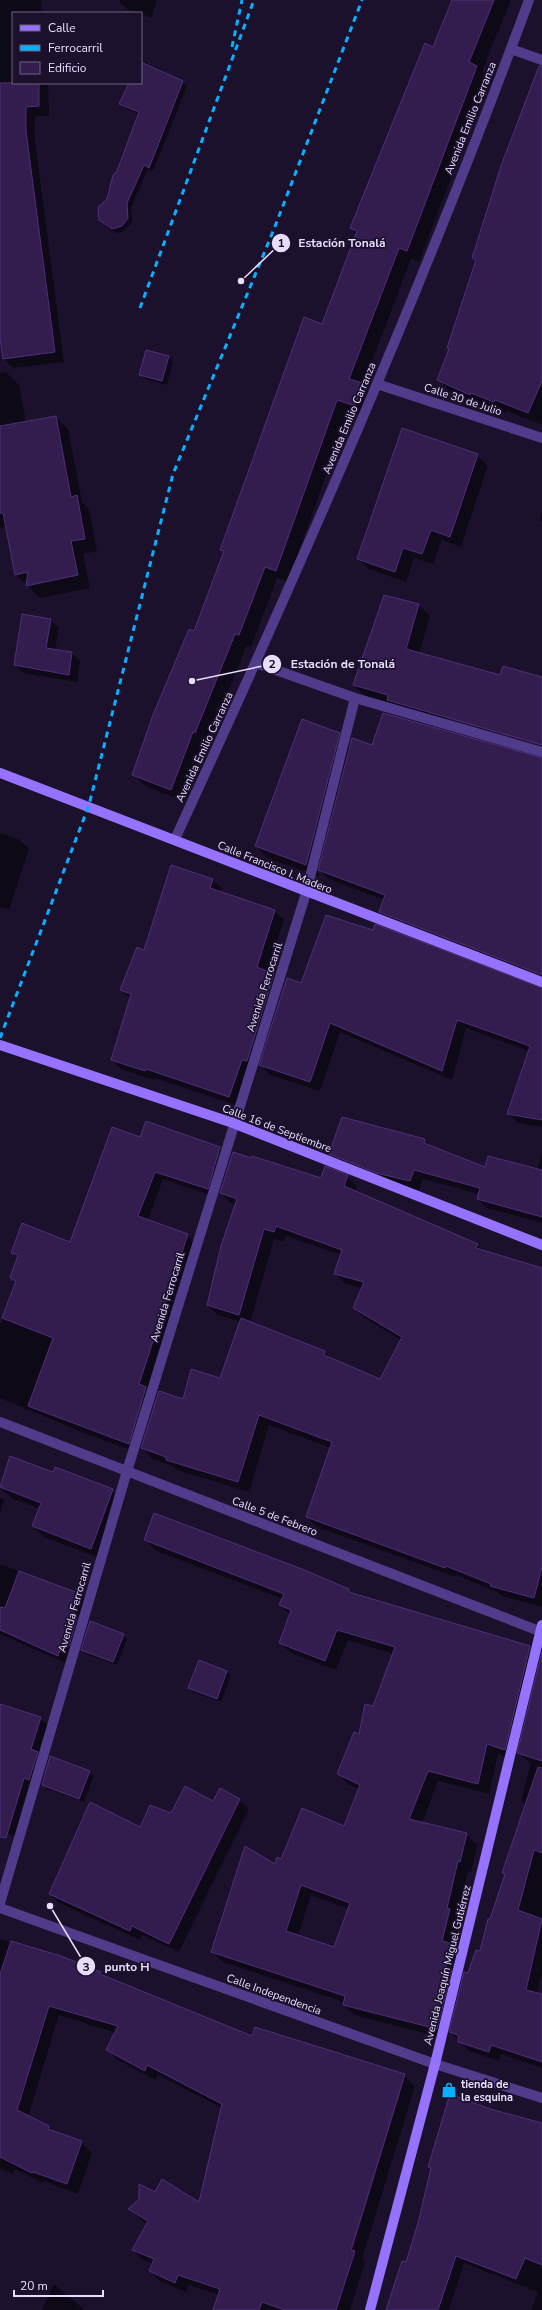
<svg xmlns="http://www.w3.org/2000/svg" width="542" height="2310" viewBox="0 0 542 2310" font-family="'Nunito Sans',sans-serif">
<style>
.shadow{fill:#0007;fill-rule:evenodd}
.building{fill:#321d4e;stroke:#4f2f7a;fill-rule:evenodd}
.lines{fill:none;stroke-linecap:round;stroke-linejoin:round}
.street{stroke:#513c8c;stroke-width:10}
.secondary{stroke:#9673ff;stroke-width:10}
.rail{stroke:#08afff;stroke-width:3;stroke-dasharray:6 5;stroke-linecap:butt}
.labels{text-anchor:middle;stroke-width:3.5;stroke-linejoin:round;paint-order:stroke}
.street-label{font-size:11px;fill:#e8dcff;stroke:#1c112c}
.poi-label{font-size:11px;font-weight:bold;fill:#e8dcff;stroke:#1c112c;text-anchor:start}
.leader{fill:none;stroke:#e8dcff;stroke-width:1.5}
.callout-dot{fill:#e8dcff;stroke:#1c112c;stroke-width:1.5}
.mark-label{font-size:12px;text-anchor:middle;font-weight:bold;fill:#111}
.callout-label{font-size:12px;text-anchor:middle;font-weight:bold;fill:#e8dcff;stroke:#1c112c;stroke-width:3.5;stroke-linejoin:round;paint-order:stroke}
</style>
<rect width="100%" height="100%" fill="#1c112c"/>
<path class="shadow" d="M0 0H41L42 13H13V83H48L49 116H35V141L64 362 13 368 3 358 0 331Z
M120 0H157L151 18 141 13 128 10 119 2Z
M453 0H511L482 71 489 78 419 262 411 259 363 385 374 396 367 417 349 411 288 582 277 578 251 647 247 645 207 744 205 743 183 801 145 786 133 774 194 632 224 553 221 550 322 325 357 234 351 228 433 48Z
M141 61 164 71 187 86 153 171 148 169 131 208 132 223 122 232 117 233 109 229 100 220 139 114 125 108 121 104 130 83H141Z
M542 92V425L506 411 505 413 483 404 482 406 449 391 438 379 450 349 477 261 473 257Z
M146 351 169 357 173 362 167 385 145 379 140 375Z
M6 372 19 385 26 422 56 417 68 429 82 502 89 509 97 551 83 554 90 588 40 598 16 575 6 527 0 528V373Z
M477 455 488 466 461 547 442 540 433 564 414 558 406 582 369 569 358 558Z
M542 512V522L540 520Z
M384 596 419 605 430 616 419 654 500 676 542 678V740L449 712 445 725 365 697 354 685Z
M51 620 59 628 55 650 72 653 80 661 77 682 23 673 15 665Z
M339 734 351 746H373L542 778V980L389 921 380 912 384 900 329 879 319 870 318 876 267 858 256 846Z
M0 833 20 840 29 849 9 910 0 907Z
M213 880 222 889 221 893 275 911 284 920 267 972 274 974 283 984 239 1106 155 1078 154 1080 121 1069 112 1060 131 999 122 990 145 952Z
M302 984 542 989V1056L466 1028 452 1080 340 1032 320 1091 270 1075 261 1065Z
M542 1066V1127L518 1123 509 1114Z
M147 1122 220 1148 228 1157 216 1197 163 1179 148 1220 187 1235 196 1243 137 1452 94 1437 0 1398V1325L16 1283 11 1278 18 1258 12 1252 71 1243 140 1139Z
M424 1140 431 1146 486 1169 537 1170 542 1154V1223L487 1208 478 1199 479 1194 423 1179 419 1190 387 1182 340 1163 330 1154Z
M347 1176 357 1186 355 1192 477 1244 485 1252 542 1269V1607L502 1596 497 1592 456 1575V1577L317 1527 307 1517 331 1448 269 1425 249 1492 177 1470 173 1466 152 1459 142 1448 184 1401 221 1379 241 1322 218 1315 208 1305 236 1205 231 1203 221 1193ZM286 1236 341 1255 335 1273 345 1284 362 1288 354 1308 365 1318 401 1340 380 1381 332 1359 325 1352 250 1323 274 1239 284 1242Z
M11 1457 53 1473 112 1490 123 1501 102 1559 44 1537 33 1526 40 1509 11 1498 0 1487Z
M0 1497 4 1501 0 1513Z
M145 1540 349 1590 353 1595 522 1645 533 1655 522 1697 530 1705 542 1678V1971L537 1994 542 1995V2068L501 2054 499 2061 469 2051 449 2031 447 2039 354 2015 344 2004V2002L223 1962 212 1952 275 1865 344 1827 359 1789 349 1785 338 1774 374 1707 393 1654 348 1640 336 1670 291 1653 280 1643 290 1615 280 1605 283 1599 156 1551ZM517 1752 531 1764 521 1800 526 1805 503 1873 505 1875 480 1952 463 1981 457 1975 460 1955 453 1948 460 1920 457 1918 468 1871 471 1872 477 1845 466 1834 422 1823 438 1781 489 1794 498 1754 515 1760ZM311 1895 349 1909 335 1948 298 1936Z
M0 1564 81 1595 89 1603 66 1663 0 1634Z
M123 1635 127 1639 117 1665 86 1654 82 1650Z
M227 1672 231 1676 221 1702 193 1692 189 1688Z
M0 1705 40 1718 49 1726 17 1837 0 1831Z
M89 1772 94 1776 84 1802 47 1789 43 1784Z
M239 1800 249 1809 179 1952 142 1935 140 1940 59 1903 50 1894 141 1829 171 1815 214 1803Z
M0 1939 61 1957 101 1972 106 1978 253 2038 404 2075 415 2086 362 2259 365 2262 350 2310H214L219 2295 189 2285 186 2292 160 2281 150 2271 153 2264 143 2260 133 2250 147 2224 129 2209 155 2193 200 2204 222 2108 158 2075 155 2080 118 2060 107 2050 116 2033 59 2015 28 2117 49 2127 55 2132 81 2142 92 2153 78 2194 43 2181V2183L15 2169 13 2174 0 2168ZM402 2080H404L351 2255 349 2254Z
M489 2110 542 2125V2310H531L538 2292 464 2263 449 2310H387L403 2263 406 2264 419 2223 431 2169 429 2167Z
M54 2284 85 2310H42Z"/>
<path class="building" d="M452 0H494L469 62 477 66 407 251 399 248 349 379 363 383 355 406 337 400 276 571 265 567 239 635 235 634 195 733 193 732 171 790 132 775 153 715 189 629 194 631 224 551 220 550 304 317 322 324 357 231 350 228 425 43 433 47Z
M141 62 183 81 149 168 144 165 127 203 128 218 122 226 112 229 99 220 98 211 99 206 107 199 113 175 117 171 139 112 119 104 129 83H141Z
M539 66H542V381L528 413 495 400 494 402 471 393 470 395 437 380 449 349 447 348 476 260 472 258 501 166Z
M0 83H39V106L26 107V131L55 352 3 359 0 339Z
M146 350 169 356 162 381 139 375Z
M56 416 71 497 77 495 85 539 71 541 78 575 26 586 28 572 15 575 3 513H0V426Z
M402 428 478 454 450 537 431 530 422 554 403 548 395 572 357 559Z
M384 595 419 604 406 649 500 675 503 666 542 677V745L387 700 388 695 353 685Z
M22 614 51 619 46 648 72 652 69 675 14 665Z
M383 713 542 758V975L379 912 385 895 318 870 352 738 372 745Z
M302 719 340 733 306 865 255 846Z
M171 865 213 879 210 888 275 910 257 967 274 974 247 1061 242 1060 229 1097 146 1069 145 1071 111 1060 131 994 120 990 137 947 144 950Z
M326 915 373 930 375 924 542 988V1120L507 1114 530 1046 457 1020 442 1071 330 1023 310 1082 259 1065 287 978 301 983Z
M342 1117 425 1139 424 1143 485 1167 488 1156 542 1170V1217L477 1199 480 1188 414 1170 410 1181 376 1173 329 1154Z
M146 1121 220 1147 208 1189 155 1172 138 1216 188 1234 139 1384 146 1387 129 1444 28 1406 53 1338 2 1318 16 1281 10 1278 18 1255 11 1253 22 1223 70 1242 112 1127 140 1137Z
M233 1152 251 1158 252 1156 321 1178 325 1166 348 1175 344 1186 478 1244 476 1248 542 1268V1567L534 1598 490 1586 491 1584 446 1566 445 1568 306 1517 332 1442 259 1415 238 1482 166 1460V1457L141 1448 159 1391 183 1399 191 1369 220 1378 241 1318 325 1351 324 1355 380 1379 402 1337 353 1308 364 1282 334 1274 342 1250 276 1226 274 1232 264 1229 239 1315 207 1305 221 1246 237 1199 220 1193Z
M10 1456 53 1472 55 1467 113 1489 91 1549 32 1526 41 1503 0 1487Z
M154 1513 302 1569 349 1589V1592L530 1646 505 1750 487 1744 478 1784 428 1771 409 1819 467 1833 460 1862 458 1861 447 1908 450 1909 442 1941 450 1943 446 1967 452 1969 437 2029 343 2005 345 1996 211 1952 245 1846 275 1864 277 1857 281 1859 302 1808 344 1826 360 1785 337 1774 354 1732 359 1734 365 1704 373 1706 395 1647 337 1630 325 1661 279 1643 291 1610 279 1605 284 1594 144 1540ZM301 1885 350 1903 334 1947 286 1931Z
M19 1571 81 1594 73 1615 77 1617 69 1646 62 1643 58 1656 0 1630V1607L5 1608Z
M90 1621 124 1634 113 1662 81 1650Z
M542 1652V1761L517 1753Z
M199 1660 227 1671 217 1699 188 1688Z
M0 1704 41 1717 31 1749 38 1752 29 1780 24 1778 6 1838 0 1837Z
M50 1756 90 1771 79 1799 42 1785Z
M538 1767 542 1768V1853L534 1850 518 1910 542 1919 526 1990 542 1994V2062L491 2045 489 2052 458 2042V2035L449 2032 464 1972 468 1973 476 1950 480 1951 488 1919H490L505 1874 502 1873Z
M185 1786 213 1801 220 1788 240 1799 169 1944 132 1926 130 1931 49 1894 90 1802 140 1827 150 1805 171 1813Z
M11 1941 61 1956 101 1972 100 1974 252 2036 255 2027 405 2074 351 2250 355 2251 336 2310H285L262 2302 259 2310H213L220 2289 178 2275 175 2283 149 2271 154 2259 132 2250 148 2221 128 2209 139 2199V2184L155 2192 162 2179 199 2202 222 2104 147 2065 145 2071 106 2050 118 2026 49 2006 17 2110 49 2126 48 2129 82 2141 67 2184 33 2172 32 2173 0 2157V1974Z
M450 2094 490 2109 542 2123V2265L525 2258 516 2279 456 2256 438 2310H386L402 2261 406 2262 418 2223 431 2168 428 2167Z"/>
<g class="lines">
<path class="street" d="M511 49 542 60
M377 384 542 438
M256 663 355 698 542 752
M175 839C302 564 424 285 529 0
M0 1422 542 1632
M0 1903 127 1471 306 893 355 698
M0 1908 435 2064 542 2098"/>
<path class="secondary" d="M0 773 542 982
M0 1045 233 1123 542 1245
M370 2310 435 2064 542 1625"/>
<path class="rail" d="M232 47 242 0
M140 308 254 0
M0 1038 89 805 173 474 274 229 362 0"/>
</g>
<defs>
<g id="shop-bare" transform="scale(1.2)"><path d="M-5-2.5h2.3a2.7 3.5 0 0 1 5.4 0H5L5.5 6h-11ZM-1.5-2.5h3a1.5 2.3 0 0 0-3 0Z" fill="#08afff" stroke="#1c112c" stroke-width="2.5" paint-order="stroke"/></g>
</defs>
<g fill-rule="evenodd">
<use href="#shop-bare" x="449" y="2090"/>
</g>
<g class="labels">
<g class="street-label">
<text transform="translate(470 118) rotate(-68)" y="4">Avenida Emilio Carranza</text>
<text transform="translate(463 399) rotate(18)" y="4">Calle 30 de Julio</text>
<text transform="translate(349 418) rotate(-67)" y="4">Avenida Emilio Carranza</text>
<text transform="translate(204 747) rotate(-65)" y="4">Avenida Emilio Carranza</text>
<text transform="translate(275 867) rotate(22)" y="4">Calle Francisco I. Madero</text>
<text transform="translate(264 987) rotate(-72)" y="4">Avenida Ferrocarril</text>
<text transform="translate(277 1128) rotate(21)" y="4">Calle 16 de Septiembre</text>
<text transform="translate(167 1297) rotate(-73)" y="4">Avenida Ferrocarril</text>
<text transform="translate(275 1516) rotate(21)" y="4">Calle 5 de Febrero</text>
<text transform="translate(74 1607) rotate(-74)" y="4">Avenida Ferrocarril</text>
<text transform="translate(447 1965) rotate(-76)" y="4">Avenida Joaquín Miguel Gutiérrez</text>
<text transform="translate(274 1994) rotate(20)" y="4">Calle Independencia</text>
</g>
<g class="poi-label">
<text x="461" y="2088">tienda de<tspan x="461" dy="13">la esquina</tspan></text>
</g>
</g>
<path class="leader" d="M241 281L281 243M192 681L272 664M50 1906L86 1966"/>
<g class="callout-dot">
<circle cx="241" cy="281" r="4"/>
<circle cx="192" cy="681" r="4"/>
<circle cx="50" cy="1906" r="4"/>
<circle cx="281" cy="243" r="10"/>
<circle cx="272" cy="664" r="10"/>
<circle cx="86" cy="1966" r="10"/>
</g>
<g class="mark-label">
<text x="281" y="247">1</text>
<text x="272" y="668">2</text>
<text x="86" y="1971">3</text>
</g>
<g class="callout-label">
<text x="342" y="247">Estación Tonalá</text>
<text x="343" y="668">Estación de Tonalá</text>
<text x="127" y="1971">punto H</text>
</g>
<rect x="12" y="12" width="130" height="72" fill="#1c112c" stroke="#6e6280"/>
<rect x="20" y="25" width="20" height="6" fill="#9673ff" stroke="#6e6280"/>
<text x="48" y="32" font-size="12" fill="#e8dcff">Calle</text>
<rect x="20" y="45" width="20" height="6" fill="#08afff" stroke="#6e6280"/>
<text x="48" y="52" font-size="12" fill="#e8dcff">Ferrocarril</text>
<rect x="20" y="62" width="20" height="12" fill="#321d4e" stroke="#6e6280"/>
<text x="48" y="72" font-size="12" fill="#e8dcff">Edificio</text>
<path d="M14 2290v6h89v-6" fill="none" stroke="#e8dcff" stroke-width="2"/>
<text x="20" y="2290" font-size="12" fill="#e8dcff" stroke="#1c112c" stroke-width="3" paint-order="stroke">20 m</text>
</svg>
